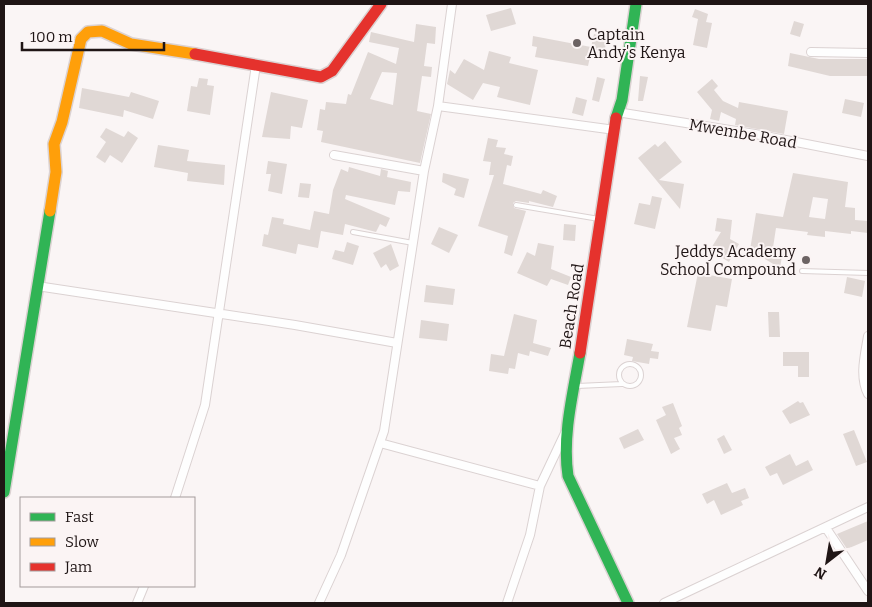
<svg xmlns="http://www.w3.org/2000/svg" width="872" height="607" viewBox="0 0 872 607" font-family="Bitter,serif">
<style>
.building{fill:#e0d8d5;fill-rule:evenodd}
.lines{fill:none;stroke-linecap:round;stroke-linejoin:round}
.lane-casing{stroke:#dbd2d2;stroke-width:6}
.street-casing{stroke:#dbd2d2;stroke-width:10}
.fast-casing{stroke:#dbd2d2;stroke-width:14}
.slow-casing{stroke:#dbd2d2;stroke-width:14}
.jam-casing{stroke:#dbd2d2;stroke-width:14}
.lane{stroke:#fefefe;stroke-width:4}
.street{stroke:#fefefe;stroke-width:8}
.fast{stroke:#30b455;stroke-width:11}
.slow{stroke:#ff9f0a;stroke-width:11}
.jam{stroke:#e5322d;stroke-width:11}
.poi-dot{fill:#6c6363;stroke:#fbf4f4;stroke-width:2}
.labels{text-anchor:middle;stroke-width:4;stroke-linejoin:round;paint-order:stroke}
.poi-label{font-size:16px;fill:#1f1515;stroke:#fbf4f4;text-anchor:start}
.street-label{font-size:16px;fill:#1f1515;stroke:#fbf4f4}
</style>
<rect width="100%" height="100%" fill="#faf5f5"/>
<path class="building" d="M511 8 516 24 491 31 486 15Z
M695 9 708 14 706 22 712 23 707 48 693 45 698 19 692 17Z
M794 21 804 24 800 37 790 34Z
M416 24 436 27 435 44 427 43 424 66 432 67 431 77 422 76 417 111 431 114 420 163 321 142 323 131 317 130 320 109 325 110 326 102 346 104 348 94 351 95 368 52 396 64 399 48 369 42 371 32 414 42ZM382 72 397 73 393 105 370 99Z
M594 34 607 38 603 59 590 57 588 66 535 57 537 47 532 46 533 36 591 47Z
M489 51 511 57 509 63 538 70 530 105 497 97 500 87 483 83 473 100 447 84 450 70 455 74 464 59 484 70Z
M790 53 819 59H868V76H830L788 66Z
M640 76 648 77 643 101H638Z
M597 77 605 79 599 102 592 100Z
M199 78 208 79 207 85 214 86 210 115 187 111 191 86 197 87Z
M712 79 718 86 714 90 723 101 738 108 739 102 788 111 784 134 735 125 736 119 721 112 719 121 710 119 712 110 697 92Z
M82 88 129 97 131 92 159 101 153 119 124 110 123 117 79 108Z
M271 92 308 100 302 128 291 126 290 139 262 137Z
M576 97 587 100 583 116 572 113Z
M845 99 864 103 861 117 842 113Z
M106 128 124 137 128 131 138 138 122 163 110 155 105 163 96 157 106 142 100 137Z
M488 138 498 140 496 147 506 148 504 154 513 156 511 166 507 165 503 184 541 194 543 190 557 196 553 207 529 201V203L516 201 513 203 514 208 526 211 512 256 504 253 508 236 478 226 494 175H489L491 162 483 161Z
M665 141 682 162 659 180 684 184 680 209 638 158 655 144 658 147Z
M158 145 189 150 187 161 225 165 224 185 187 181 188 173 154 167Z
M268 161 287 164 282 194 268 191 271 174H266Z
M349 167 380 176 381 169 388 171 387 177 411 182 410 192 398 191 395 205 346 195 345 199 390 218 386 227 380 224 376 232 345 224 343 235 321 231 318 248 298 244 296 254 262 246 264 234 268 235 272 217 284 219 283 224 310 230 314 211 329 214 333 190 341 169 348 172Z
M443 173 469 179 464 198 454 195 456 189 442 182Z
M793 173 848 182 845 207 855 208V220L868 221V233L851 231V234L825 231V237L807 235 808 232 776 228 772 254 782 256 780 268 750 250 756 213 783 217ZM813 197 828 199 825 219 809 217Z
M300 183 311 184 309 198 298 197Z
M652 196 662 198 655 229 634 224 639 203 650 205Z
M717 218 732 220 730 239 739 244 729 262 710 250 721 232 715 231Z
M564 224 576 225 575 241 563 240Z
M439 227 458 235 449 253 431 244Z
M347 242 359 246 353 265 332 259 335 250 344 252Z
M538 243 554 246 551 269 571 277 568 285 551 279 547 286 517 273 527 252 535 256Z
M391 244 399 266 390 271 386 264 381 268 373 253Z
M698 273 732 279 727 307 716 305 711 331 687 327Z
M847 277 865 281 862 297 844 293Z
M426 285 455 289 453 305 424 302Z
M768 312H779L780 337H769Z
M514 314 537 320 533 343 551 348 548 356 530 351 529 356 518 353 515 369 509 368 508 374 489 371 491 354 504 356Z
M421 320 449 324 447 341 419 338Z
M627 339 653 344 651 351 659 352 658 359 650 358 649 364 632 361 633 357 624 355Z
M783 352H809V377H798V366H783Z
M798 401 800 403 803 402 810 415 790 424 782 411Z
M673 403 682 426 679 428 682 435 674 438 680 449 671 454 656 420 666 415 662 407Z
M638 429 644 440 624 449 619 438Z
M854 430 867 462 856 466 843 434Z
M724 435 732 450 724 454 717 439Z
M790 454 796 466 808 460 813 470 783 485 777 473 770 476 765 467Z
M727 483 732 493 745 488 749 498 741 501 743 505 721 515 714 500 707 504 702 494Z
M868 521V540L847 549 837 534Z"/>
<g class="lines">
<g class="lane-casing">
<path id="lane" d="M516 205 599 219
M353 232 413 243
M802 271 868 273
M619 375a11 11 0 1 1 22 0a11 11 0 1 1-22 0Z
M577 386 622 384"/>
</g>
<g class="street-casing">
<path id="street" d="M811 52 868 53
M438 106 615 130
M617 112 755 134 868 156
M334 155 424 171
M37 286 295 325 397 343
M868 336C865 355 859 376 868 394
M380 443 540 486
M175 498 205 405 256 65
M826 528 868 591
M137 603 144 586
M319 603 341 555 384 431 424 171 438 106 452 4
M507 603 530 535 540 486 566 431
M664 603 868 507"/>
</g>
<g class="fast-casing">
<path id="fast" d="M616 118 622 100 636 4
M580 353C573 393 562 436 568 476L628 603
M4 492 50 211"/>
</g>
<g class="slow-casing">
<path id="slow" d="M50 211 56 172 54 144 62 122 81 39 88 32 102 31 131 44 195 54"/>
</g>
<g class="jam-casing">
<path id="jam" d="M195 54 321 77 332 71 381 4
M580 353 616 118"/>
</g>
<use href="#lane" class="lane"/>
<use href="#street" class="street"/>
<use href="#fast" class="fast"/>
<use href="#slow" class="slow"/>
<use href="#jam" class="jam"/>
</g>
<g class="poi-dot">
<circle cx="577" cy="43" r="5"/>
<circle cx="806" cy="260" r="5"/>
</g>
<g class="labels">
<g class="poi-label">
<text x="587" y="40">Captain<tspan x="587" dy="18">Andy's Kenya</tspan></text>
<text x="796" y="257" text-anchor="end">Jeddys Academy<tspan x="796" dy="18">School Compound</tspan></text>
</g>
<g class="street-label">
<text transform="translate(743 133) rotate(10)" y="6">Mwembe Road</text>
<text transform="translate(571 306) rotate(-81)" y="6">Beach Road</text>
</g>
</g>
<rect width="872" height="607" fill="none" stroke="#1f1515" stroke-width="10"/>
<rect x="20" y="497" width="175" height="90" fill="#fbf4f4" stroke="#a39b9b"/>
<rect x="30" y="513" width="25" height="8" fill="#30b455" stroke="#a39b9b"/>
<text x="65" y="522" font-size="15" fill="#1f1515">Fast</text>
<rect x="30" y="538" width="25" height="8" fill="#ff9f0a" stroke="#a39b9b"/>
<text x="65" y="547" font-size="15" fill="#1f1515">Slow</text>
<rect x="30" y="563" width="25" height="8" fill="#e5322d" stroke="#a39b9b"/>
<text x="65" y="572" font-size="15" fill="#1f1515">Jam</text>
<g transform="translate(827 562) rotate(211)" stroke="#fbf4f4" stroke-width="4" paint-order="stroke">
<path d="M0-4L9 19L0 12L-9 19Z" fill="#1f1515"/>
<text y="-8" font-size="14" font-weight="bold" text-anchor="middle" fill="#1f1515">N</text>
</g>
<path d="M22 42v8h142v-8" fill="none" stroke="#1f1515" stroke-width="2.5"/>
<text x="30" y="42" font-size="15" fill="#1f1515" stroke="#fbf4f4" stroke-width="4" paint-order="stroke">100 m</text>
</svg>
